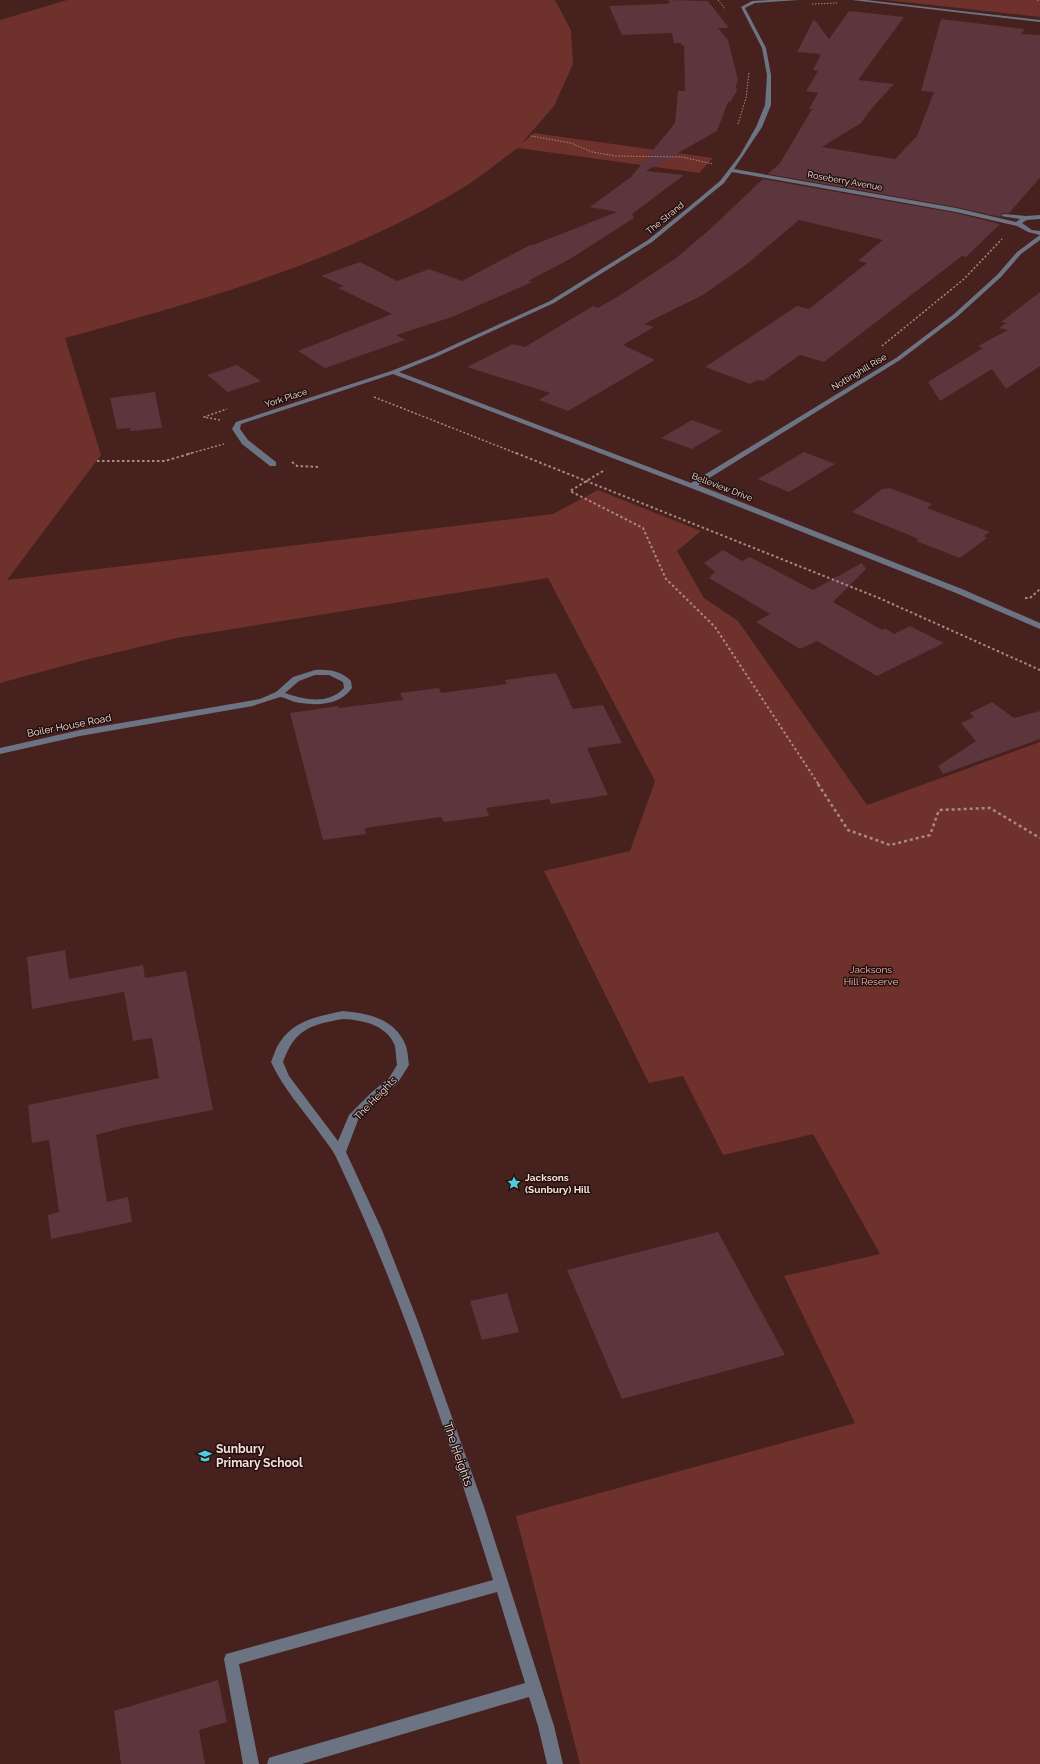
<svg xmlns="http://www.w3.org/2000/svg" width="1040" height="1764" viewBox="0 0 1040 1764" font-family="Raleway,sans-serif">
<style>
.green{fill:#6e312c}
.building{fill:#5d353d}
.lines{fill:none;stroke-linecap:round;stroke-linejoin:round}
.path-far3{stroke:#a88985;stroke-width:1;stroke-dasharray:1.5 1.5;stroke-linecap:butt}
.path-far2{stroke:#a88985;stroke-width:1.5;stroke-dasharray:2 2;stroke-linecap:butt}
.path-far1{stroke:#a88985;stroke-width:2;stroke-dasharray:2.5 2.5;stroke-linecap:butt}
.path{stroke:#a88985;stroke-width:2.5;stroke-dasharray:3 3;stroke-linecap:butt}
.minor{fill:#6c7383;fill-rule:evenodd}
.labels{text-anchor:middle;stroke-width:3;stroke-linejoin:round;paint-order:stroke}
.far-street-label{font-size:9px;fill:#f9dfdc;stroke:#21100e}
.street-label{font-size:10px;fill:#f9dfdc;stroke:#21100e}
.park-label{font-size:10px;fill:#f9bbb3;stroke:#21100e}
.poi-label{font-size:10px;font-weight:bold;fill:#f9dfdc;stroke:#21100e;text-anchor:start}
.near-poi-label{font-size:12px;font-weight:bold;fill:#f9dfdc;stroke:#21100e;text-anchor:start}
.near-street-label{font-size:12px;fill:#f9dfdc;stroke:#21100e}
</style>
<rect width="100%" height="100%" fill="#46211d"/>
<path class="green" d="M67 0H555L571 30 573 64 554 106 521 144 534 133 713 158 699 173 518 148C499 161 481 177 461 189 339 262 201 301 65 338L101 455 7 580 553 514 598 490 701 531 677 551 704 598 738 621 867 805 1040 742V1764H580L516 1516 855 1423 784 1276 880 1254 813 1134 723 1155 683 1076 649 1083 544 871 630 851 655 781 548 578 177 638 85 660 0 683V20Z
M885 0H1040V17Z"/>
<path class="building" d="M668 0 708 1 729 28H718L728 40 738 80 736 86 737 91 730 102H728L717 131 646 171 684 175 632 214 634 218 570 259 528 281 532 282 452 317 396 335 405 340 325 368 298 351 392 314 338 288 344 286 321 276 360 262 397 281 429 269 462 281 530 245H533L617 212 590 207 631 177 675 123 678 91H685L684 45H681V43H674L672 33 622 35 609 6 664 4 670 3Z
M849 11 904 17 858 80 894 84 872 108 861 123 822 147 895 159 917 136 934 92 921 91 941 19 1025 29 1021 34 1040 35V178L1009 213H1003L1000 217 956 207 768 174 780 163 812 109H809L818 93 806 91 818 71 813 70 821 54 797 52 814 19 829 39Z
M763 179 956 213 1000 224 966 257 962 256 824 362 800 355 763 381 758 380 750 384 705 367 797 306 809 309 867 263 858 261 883 240 799 220 747 264 703 295 644 324 654 327 623 345 655 360 568 411 539 400 550 393 467 367 513 344 525 347 593 306 598 308 622 294 676 258 708 231Z
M1040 292V366L1006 389 992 369 940 401 928 382 983 348 978 346 1008 330 999 328 1006 323 1001 322Z
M237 365 261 381 228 392 207 375Z
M155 392 162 428 131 431 130 428 117 429 110 398Z
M692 420 722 431 692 449 661 438Z
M804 452 835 464 789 492 758 479Z
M890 488 932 504 927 508 990 532 984 536 987 538 960 558 916 541 919 539 852 512 882 489Z
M723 550 742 561 750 557 813 590 862 563 866 569 833 602 882 630 885 628 894 634 910 626 944 643 877 676 817 641 800 649 756 622 770 614 709 578 715 572 704 563Z
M556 673 573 709 603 705 622 743 587 748 608 795 551 804 549 799 486 808 489 816 444 822 441 817 365 828 366 834 323 840 290 713 338 706 339 708 403 700 400 693 439 688 441 693 507 684 505 680Z
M992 702 1014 718 1040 711V739L943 774 938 766 976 741 961 723 974 717 970 713Z
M65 950 69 979 143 965 145 978 186 971 213 1110 126 1127 96 1135 107 1202 128 1197 132 1222 51 1239 48 1215 59 1212 49 1140 32 1143 28 1105 159 1078 152 1038 133 1041 124 992 32 1009 27 957Z
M718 1232 785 1355 622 1399 567 1270Z
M507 1293 519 1332 482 1340 470 1301Z
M218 1680 227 1722 199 1730 205 1764H121L114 1711Z"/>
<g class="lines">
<path class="path-far3" d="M718 0 725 9
M1037 0 1040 1
M812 4 837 3
M738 124 746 98 749 72
M531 136 571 143 592 152 616 156 682 157 713 164"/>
<path class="path-far2" d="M882 346 964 279 1002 239
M374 397 518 454
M220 420 204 417 227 409
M188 454 224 444"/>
<path class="path-far1" d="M516 453 879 598 1040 670
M97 461H165L192 453
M292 462 297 466 320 467
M603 471 570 491 643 528 666 579 715 627 819 785
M1025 598H1030L1040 589"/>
<path class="path" d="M818 784 848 830 890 845 930 835 939 810 990 808 1040 838"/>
<path class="minor" d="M769 0H799L755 3 745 8 766 48 771 75V105L762 127 734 169 956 208 1016 222 1020 219 1001 216 1004 214 1026 216 1040 215V219L1027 220 1022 223 1032 230 1040 231V235L1028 232 1017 226 956 212 732 172 724 183 652 242 554 303 438 356 399 372 691 483 896 358 954 314 997 275 1017 252 1040 235V240L1021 254 1001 277 958 316 900 360 698 485 962 589 1040 623V629L956 593 709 495 393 374 241 424 240 429 248 440 276 462V466H270L242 444 232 429 236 422 391 371 434 354 550 301 648 240 684 211 720 181 740 155 756 127 765 105 767 75 762 48 741 7 752 1Z
M852 0H866L1040 20V22Z
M315 670C328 669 342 671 351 681L352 688C339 706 316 706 295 702 291 701 284 697 280 697 277 698 258 704 253 706L80 736 0 754V748L80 730 260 699 276 692 293 677ZM315 675H329L343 682 344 688C328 705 305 700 285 693L299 681Z
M343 1011C368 1013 396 1019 406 1046 408 1052 408 1059 409 1065L397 1084 380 1098 358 1120 346 1152 382 1230 418 1322 484 1507 554 1726 563 1764H547L538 1726 529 1697 302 1764H267L269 1758 275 1756 525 1683 497 1592 239 1664 259 1764H243L224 1659 226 1654 493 1580C448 1437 400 1291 336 1157 332 1148 324 1140 319 1132 302 1109 283 1088 271 1062 274 1055 276 1047 280 1042 294 1020 319 1016 343 1011ZM343 1019C363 1020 387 1025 395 1046 396 1052 396 1059 397 1065L389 1078 372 1092 349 1115 338 1141 289 1076 283 1062C295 1029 310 1025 343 1019Z"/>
</g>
<defs>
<g id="sight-bare" transform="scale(1.08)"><path d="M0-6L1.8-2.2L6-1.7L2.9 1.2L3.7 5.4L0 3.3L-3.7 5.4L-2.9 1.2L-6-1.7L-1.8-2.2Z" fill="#52cbda" stroke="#21100e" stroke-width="2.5" paint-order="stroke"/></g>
<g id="school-bare" transform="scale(1.08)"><path d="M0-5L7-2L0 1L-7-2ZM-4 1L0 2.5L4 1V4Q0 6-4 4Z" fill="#52cbda" stroke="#21100e" stroke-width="2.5" paint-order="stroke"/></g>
</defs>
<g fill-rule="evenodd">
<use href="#sight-bare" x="514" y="1183"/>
<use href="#school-bare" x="205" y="1456"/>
</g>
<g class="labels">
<g class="far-street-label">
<text transform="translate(845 181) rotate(10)" y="3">Roseberry Avenue</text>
<text transform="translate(665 218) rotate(-39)" y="3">The Strand</text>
<text transform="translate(859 372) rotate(-31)" y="3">Nottinghill Rise</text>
<text transform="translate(286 398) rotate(-18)" y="3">York Place</text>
<text transform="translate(722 487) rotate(21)" y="3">Belleview Drive</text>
</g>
<g class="street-label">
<text transform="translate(69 725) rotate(-11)" y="4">Boiler House Road</text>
<text transform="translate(375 1098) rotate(-46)" y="4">The Heights</text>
</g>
<g class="park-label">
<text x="871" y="973">Jacksons<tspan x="871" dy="12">Hill Reserve</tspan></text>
</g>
<g class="poi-label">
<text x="525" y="1181">Jacksons<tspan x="525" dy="12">(Sunbury) Hill</tspan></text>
</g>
<g class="near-poi-label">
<text x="216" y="1453">Sunbury<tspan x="216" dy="14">Primary School</tspan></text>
</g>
<g class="near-street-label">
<text transform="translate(458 1454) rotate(71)" y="4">The Heights</text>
</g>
</g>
</svg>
